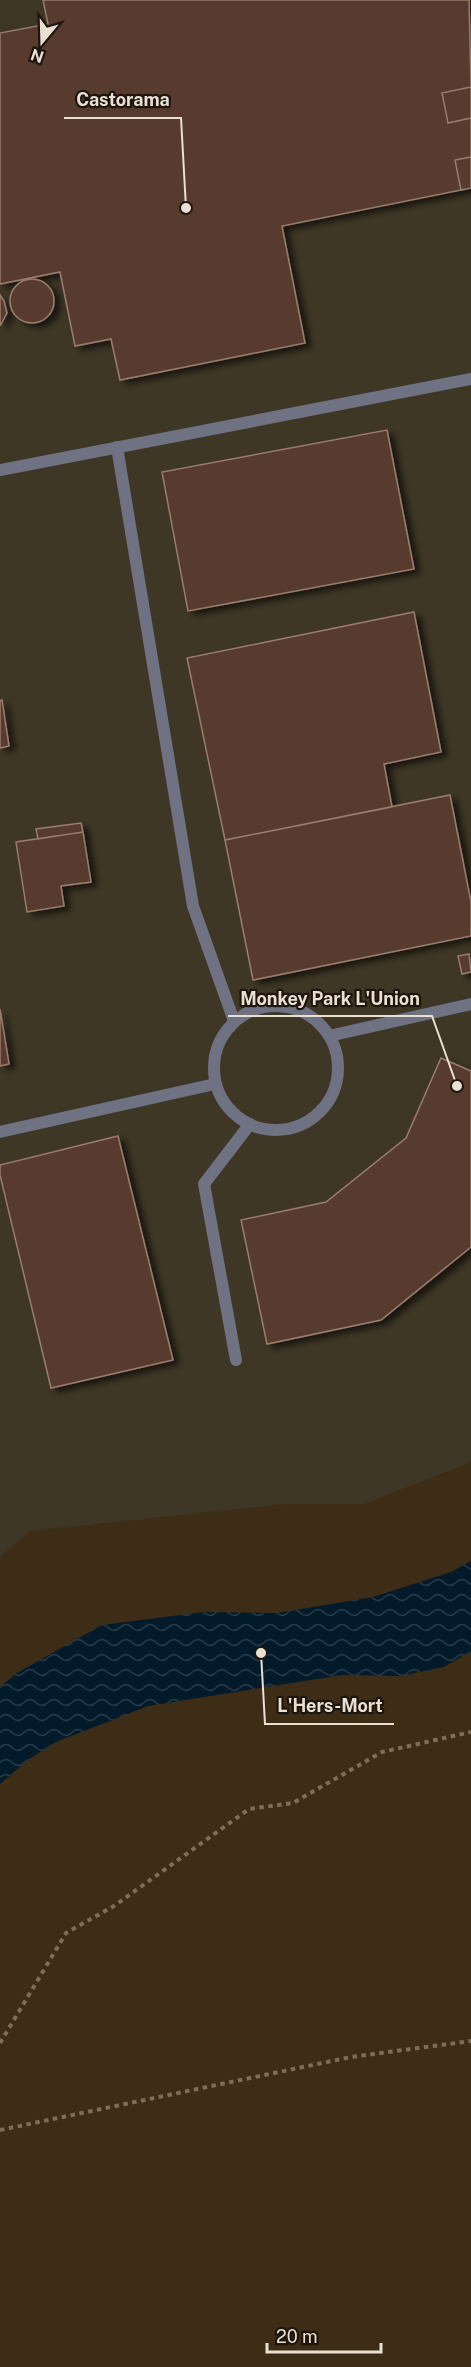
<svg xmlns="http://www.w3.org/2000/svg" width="471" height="2367" viewBox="0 0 471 2367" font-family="'Public Sans',sans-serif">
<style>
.commercial{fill:#3e3725}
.water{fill:url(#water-waves)}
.building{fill:#563b2f;stroke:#9a7c6e;stroke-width:1.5;filter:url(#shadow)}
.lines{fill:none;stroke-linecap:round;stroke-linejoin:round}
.path{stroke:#7d6e5b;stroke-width:4;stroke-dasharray:4.5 4.5;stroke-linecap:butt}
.service{stroke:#6e7282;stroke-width:12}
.minor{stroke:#6e7282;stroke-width:12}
.leader{fill:none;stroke:#eadfd2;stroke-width:2}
.callout-dot{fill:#eadfd2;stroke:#1e160d;stroke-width:2}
.callout-label{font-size:18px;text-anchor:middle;font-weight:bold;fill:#eadfd2;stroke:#1e160d;stroke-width:4.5;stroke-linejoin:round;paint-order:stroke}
</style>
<defs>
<pattern id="water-waves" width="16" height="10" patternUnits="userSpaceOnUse" patternTransform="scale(1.5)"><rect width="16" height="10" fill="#031a2b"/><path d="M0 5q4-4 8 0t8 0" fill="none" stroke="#283b49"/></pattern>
<filter id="shadow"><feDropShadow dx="6" dy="4" stdDeviation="3" flood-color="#0009"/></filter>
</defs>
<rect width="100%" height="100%" fill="#3d2c16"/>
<path class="commercial" d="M0 0H471V1462L364 1504H285L30 1531 0 1557Z"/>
<path class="water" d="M471 1561V1651L444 1667 400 1676 342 1675 148 1706 56 1742 29 1759 0 1784V1687L17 1673 102 1625 204 1612 278 1613 373 1597 451 1572Z"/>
<path class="building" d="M43 0H469L471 87 442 93 448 123 471 118V157L455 160 461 190 282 226 305 343 120 380 111 339 75 346 60 272 0 284V33L48 24Z
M471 87V118L448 123 442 93Z
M471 157V188L461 190 455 160Z
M10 301a22 22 0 1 1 44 0a22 22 0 1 1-44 0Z
M0 295 4 301 7 313 0 326Z
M387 430 414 569 188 611 162 472Z
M414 612 441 752 384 764 392 807 225 840 187 658Z
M2 700 9 746 0 748V701Z
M450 795 471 902V936L253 980 225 840Z
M81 823 83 832 38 839 36 829Z
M83 832 91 882 61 886 64 906 27 912 16 842Z
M469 954 471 972 462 974 458 956Z
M0 1009 9 1064 0 1066Z
M441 1058 471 1071V1247L381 1320 267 1344 241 1220 326 1202 406 1138Z
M118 1136 173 1360 51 1388 0 1175V1165Z"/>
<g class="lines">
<path class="path" d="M0 2043 66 1933 114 1906 249 1809 293 1803 382 1752 471 1732
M0 2130 351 2057 471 2041"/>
<path class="service" d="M117 447 193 906 234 1021
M0 1132 215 1084
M236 1360 204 1184 250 1124"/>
<path class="minor" d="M0 470 471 379
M214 1068a62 62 0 1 1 124 0a62 62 0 1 1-124 0Z
M329 1036 471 1004"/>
</g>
<path class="leader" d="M186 208L181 118H64M457 1086L432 1016H228M261 1653L265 1724H394"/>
<g class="callout-dot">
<circle cx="186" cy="208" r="6"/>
<circle cx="457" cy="1086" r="6"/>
<circle cx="261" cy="1653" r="6"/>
</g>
<g class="callout-label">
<text x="123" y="106">Castorama</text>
<text x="330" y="1005">Monkey Park L'Union</text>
<text x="330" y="1712">L'Hers-Mort</text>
</g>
<g transform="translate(42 42) rotate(199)" stroke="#1e160d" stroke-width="4.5" paint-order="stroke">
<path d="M0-4.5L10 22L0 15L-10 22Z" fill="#eadfd2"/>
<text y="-9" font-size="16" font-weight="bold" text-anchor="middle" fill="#eadfd2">N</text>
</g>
<path d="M267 2343v9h114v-9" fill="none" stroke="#eadfd2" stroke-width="3"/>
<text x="276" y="2343" font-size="18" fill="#eadfd2" stroke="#1e160d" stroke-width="4.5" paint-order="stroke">20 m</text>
</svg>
